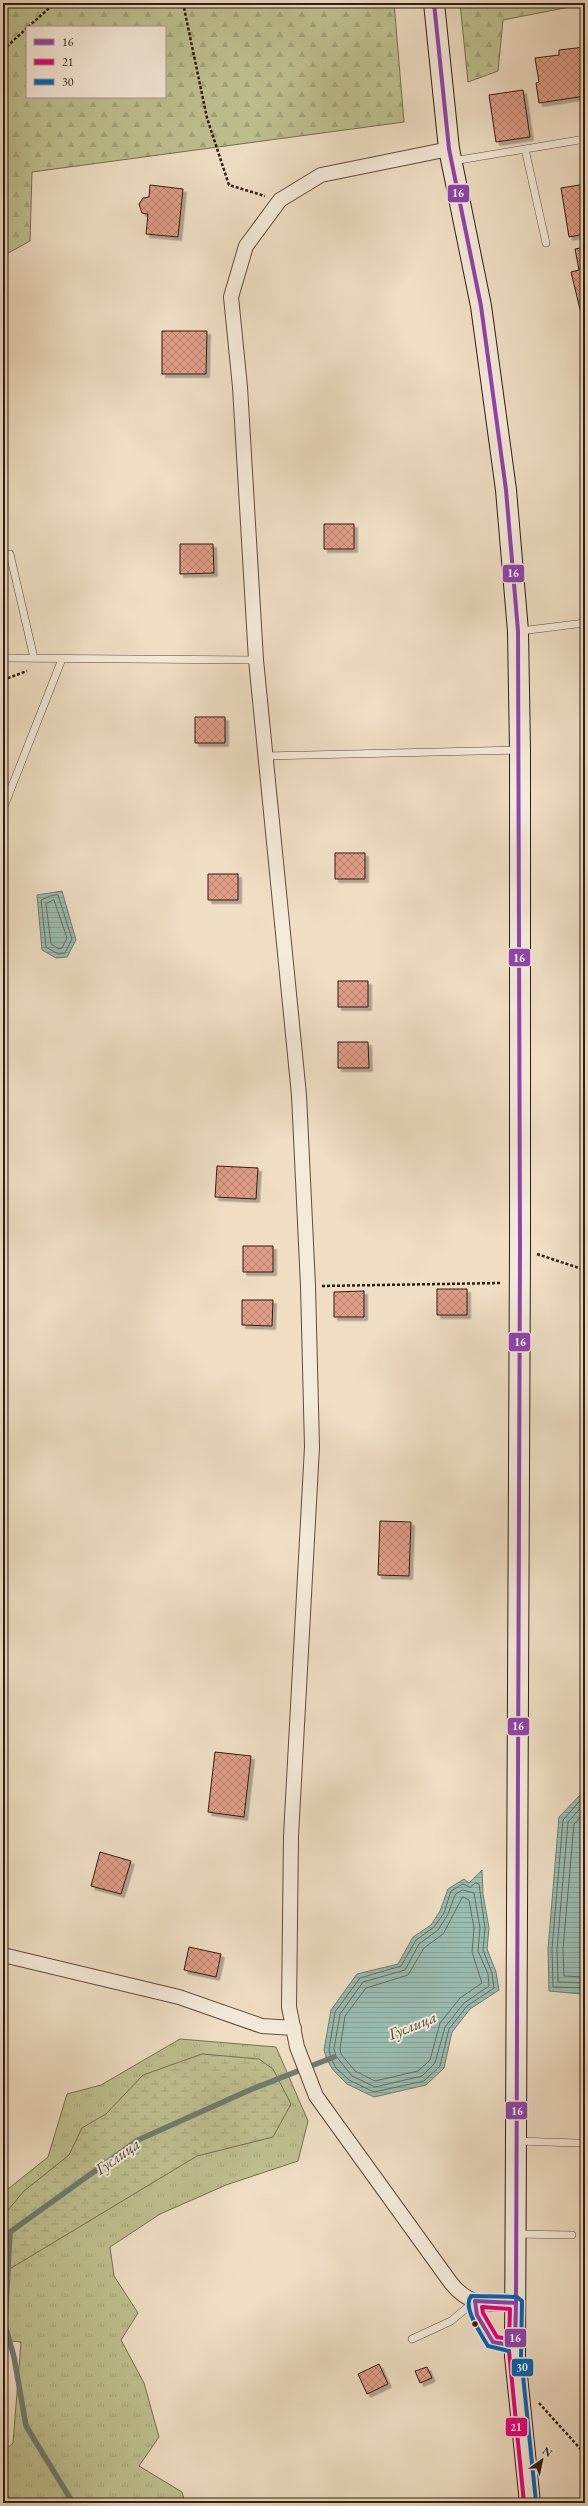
<svg xmlns="http://www.w3.org/2000/svg" width="588" height="2506" viewBox="0 0 588 2506" font-family="'EB Garamond',serif">
<style>
.grass{fill:url(#grass-tufts);stroke:#786e51}
.forest{fill:url(#forest-firs);stroke:#786e51;fill-rule:evenodd}
.wetland{fill:url(#wetland-marsh);stroke:#786e51}
.water{fill:url(#water-rules);stroke:#707c71}
.lines{fill:none;stroke-linecap:round;stroke-linejoin:round}
.shore{stroke:#666c62;stroke-width:1}
.stream{stroke:#707c71;stroke-width:5.5}
.building{fill:url(#building-cross-hatch);stroke:#311c12;filter:url(#shadow)}
.service-casing{stroke:#604c3e;stroke-width:8}
.minor-casing{stroke:#604c3e;stroke-width:16}
.secondary-casing{stroke:#311c12;stroke-width:22}
.path{stroke:#311c12;stroke-width:2.5;stroke-dasharray:3 2;stroke-linecap:butt}
.service{stroke:#f5ead9;stroke-width:7}
.minor{stroke:#f5ead9;stroke-width:14}
.secondary{stroke:#f5ead9;stroke-width:20}
.bus-1-casing{stroke:#f5ead9;stroke-width:7}
.bus-2-casing{stroke:#f5ead9;stroke-width:7}
.bus-3-casing{stroke:#f5ead9;stroke-width:7}
.bus-1{stroke:#8e44ad;stroke-width:4}
.bus-2{stroke:#e5007d;stroke-width:4}
.bus-3{stroke:#0065bd;stroke-width:4}
.bus-dot{fill:#311c12;stroke:#f5ead9;stroke-width:1.5}
.labels{text-anchor:middle;stroke-width:4;stroke-linejoin:round;paint-order:stroke}
.water-label{font-size:16px;font-style:italic;fill:#504c42;stroke:#f5ead9}
.line-badge{stroke:#f5ead9;stroke-width:1.5}
.badge-label{font-size:11px;text-anchor:middle;font-weight:bold;fill:#fff}
</style>
<defs>
<pattern id="grass-tufts" width="24" height="20" patternUnits="userSpaceOnUse"><rect width="24" height="20" fill="#bfc090"/><path d="M3 7l-1-3M5 7V3M7 7l1-3M15 17l-1-3M17 17v-4M19 17l1-3" fill="none" stroke="#a5a47b"/></pattern>
<pattern id="forest-firs" width="22" height="20" patternUnits="userSpaceOnUse"><rect width="22" height="20" fill="#bfc090"/><path d="M5 1l3.5 6h-7zM16 11l3.5 6h-7z" fill="#a5a47b"/></pattern>
<pattern id="wetland-marsh" width="20" height="14" patternUnits="userSpaceOnUse"><rect width="20" height="14" fill="#bfc090"/><path d="M1 5h8M5 5V1M11 12h8M15 12V8" fill="none" stroke="#a5a47b"/></pattern>
<pattern id="water-rules" width="6" height="5" patternUnits="userSpaceOnUse"><rect width="6" height="5" fill="#9abcb1"/><path d="M0 2.5h6" fill="none" stroke="#85a197"/></pattern>
<pattern id="building-cross-hatch" width="8" height="8" patternUnits="userSpaceOnUse"><rect width="8" height="8" fill="#e09d88"/><path d="M0 0l8 8M0 8l8-8" fill="none" stroke="#b67f6e"/></pattern>
<filter id="shadow"><feDropShadow dx="3.5" dy="3.5" stdDeviation="0" flood-color="#0004"/></filter>
</defs>
<rect width="100%" height="100%" fill="#efdec4"/>
<filter id="stains"><feTurbulence type="fractalNoise" baseFrequency=".005" numOctaves="4"/><feColorMatrix values="0 0 0 0 .2 0 0 0 0 .09 0 0 0 0 .02 0 0 0 .5 -.17"/></filter>
<radialGradient id="worn" r=".72"><stop offset=".6" stop-color="#630" stop-opacity="0"/><stop offset="1" stop-color="#630" stop-opacity=".3"/></radialGradient>
<path class="grass" d="M180 2039 276 2047 308 2121 298 2161 226 2185 160 2214 110 2247 114 2276 138 2313 121 2340 144 2383 159 2437 139 2466 182 2492 185 2503H14L3 2489V2452L13 2443 21 2342 3 2340V2193L48 2157 67 2094 101 2085Z"/>
<path class="forest" d="M3 3H394L404 122 32 172 30 241 3 256ZM27 27H165V97H27Z
M460 3H585V4L503 20 498 71 468 82Z"/>
<path class="wetland" d="M202 2054 259 2059 273 2069 291 2104 273 2137 197 2156 3 2273V2216L24 2191 69 2155 82 2128 106 2114 143 2075Z"/>
<path class="water" d="M62 891 76 940 67 957 56 958 42 950 37 895Z
M585 1790V1991L581 1994 549 1991 548 1949 559 1817Z
M482 1870 483 1894 489 1928 487 1949 496 1972 499 1990 470 2009 452 2032 444 2068 426 2085 374 2097 347 2084 333 2070 327 2060 324 2050 331 2010 357 1974 398 1964 413 1937 431 1925 440 1911 448 1889 464 1879 469 1883Z"/>
<g class="lines">
<path class="shore" d="M58 895 72 939 65 953 58 954 46 947 41 900 50 896Z
M54 900 67 938 62 948 59 949 51 944 46 904Z
M585 1795 563 1820 552 1949 553 1987 585 1988
M585 1803 568 1822 557 1949 558 1982 585 1983
M585 1812 574 1824 563 1949 564 1976 585 1977
M476 1883 479 1884 485 1928 483 1950 492 1973 494 1988 467 2006 449 2029 440 2066 424 2081 374 2092 349 2080 336 2068 331 2058 329 2050 335 2012 360 1978 401 1966 416 1940 434 1927 444 1913 451 1891 463 1884 470 1887Z
M463 1890 474 1893 480 1928 478 1951 488 1974 489 1986 464 2003 445 2027 435 2063 422 2076 375 2087 352 2076 336 2056 334 2049 340 2014 363 1982 405 1970 419 1944 438 1930 448 1914 455 1895Z
M463 1897 469 1900 474 1928 472 1952 482 1983 460 1998 440 2023 430 2060 418 2071 375 2081 355 2071 341 2054 340 2049 345 2016 366 1988 408 1975 424 1948 443 1934Z"/>
<path class="stream" d="M73 2503 26 2426 14 2357 5 2325 10 2232 138 2140 252 2089 334 2057"/>
</g>
<path class="building" d="M585 47V96L539 103 536 83 539 82 535 58 559 55V50Z
M523 90 530 137 496 142 489 95Z
M585 184V234L569 237 561 188Z
M150 185 183 189 178 237 146 234 148 214 142 213 139 204 143 198 149 197Z
M585 247V330L571 272 579 270 575 249Z
M162 331H207L206 374H162Z
M324 524H354V549H324Z
M180 544H213L214 573 180 574Z
M195 717H225V743H195Z
M335 853H365V879H335Z
M208 874H238V900H208Z
M338 981H368V1007H338Z
M338 1042H368L369 1068H338Z
M217 1166 258 1168 256 1199 215 1197Z
M243 1246H273V1272H243Z
M437 1289H467V1315H437Z
M364 1291V1317H334V1292Z
M242 1300H273L272 1326 242 1325Z
M380 1521 411 1522 409 1576 378 1575Z
M215 1752 251 1756 244 1817 208 1812Z
M100 1852 131 1861 121 1894 91 1886Z
M189 1947 221 1954 216 1977 184 1970Z
M379 2364 388 2384 367 2394 358 2374Z
M427 2367 432 2378 420 2383 415 2371Z"/>
<g class="lines">
<g class="service-casing">
<path id="service" d="M525 149 546 243
M453 161 585 139
M10 554 34 658
M520 631 585 623
M3 658 256 660
M265 756 518 750
M3 809 62 659
M516 2141 578 2143
M516 2234 572 2235
M475 2301 477 2315 493 2342 513 2345
M412 2339 451 2321 475 2301"/>
</g>
<g class="minor-casing">
<path id="minor" d="M449 149 321 175 280 200 246 246 231 297 240 387 256 660 299 1095 308 1286 312 1447 291 1836 289 2007 297 2047 316 2096 451 2283C470 2307 488 2304 516 2303
M3 1955 179 1997 262 2026 294 2028"/>
</g>
<g class="secondary-casing">
<path id="secondary" d="M434 3 449 149 481 306 506 490 518 631 520 750V1247L515 2356 530 2503"/>
</g>
<path class="path" d="M183 3 207 118 229 185 265 196
M28 27 55 3
M3 50 27 28
M3 680 27 671
M537 1254 585 1270
M322 1286 501 1283
M539 2403 585 2454"/>
<use href="#service" class="service"/>
<use href="#minor" class="minor"/>
<use href="#secondary" class="secondary"/>
<g class="bus-1-casing">
<path id="bus-1" d="M434 3 449 149 481 306 506 490 518 631 520 1247 516 2303
M475 2301 516 2303 515 2346 493 2342 477 2315Z"/>
</g>
<g class="bus-2-casing">
<path id="bus-2" d="M482 2307 510 2309 509 2339 497 2337 483 2313Z
M509 2351 524 2503"/>
</g>
<g class="bus-3-casing">
<path id="bus-3" d="M509 2351 488 2346C482 2335 462 2308 471 2296L517 2297 522 2301 521 2356 536 2502"/>
</g>
<use href="#bus-1" class="bus-1"/>
<use href="#bus-2" class="bus-2"/>
<use href="#bus-3" class="bus-3"/>
</g>
<circle class="bus-dot" cx="475" cy="2324" r="3.5"/>
<g class="labels">
<g class="water-label">
<text transform="translate(412 2025) rotate(-22)" y="6">Гуслица</text>
<text transform="translate(117 2156) rotate(-35)" y="6">Гуслица</text>
</g>
</g>
<g class="line-badge">
<rect x="447" y="184" width="23" height="19" rx="4" fill="#8e44ad"/>
<rect x="502" y="564" width="23" height="19" rx="4" fill="#8e44ad"/>
<rect x="508" y="948" width="23" height="19" rx="4" fill="#8e44ad"/>
<rect x="508" y="1332" width="23" height="20" rx="4" fill="#8e44ad"/>
<rect x="507" y="1717" width="23" height="19" rx="4" fill="#8e44ad"/>
<rect x="505" y="2101" width="23" height="19" rx="4" fill="#8e44ad"/>
<rect x="504" y="2328" width="23" height="20" rx="4" fill="#8e44ad"/>
<rect x="511" y="2358" width="23" height="19" rx="4" fill="#0065bd"/>
<rect x="505" y="2417" width="23" height="20" rx="4" fill="#e5007d"/>
</g>
<g class="badge-label">
<text x="458" y="197">16</text>
<text x="513" y="577">16</text>
<text x="519" y="962">16</text>
<text x="520" y="1346">16</text>
<text x="518" y="1730">16</text>
<text x="517" y="2115">16</text>
<text x="515" y="2342">16</text>
<text x="522" y="2371">30</text>
<text x="516" y="2431">21</text>
</g>
<rect width="588" height="2506" fill="none" stroke="#efdec4" stroke-width="16"/>
<rect x="4" y="4" width="580" height="2498" fill="none" stroke="#311c12" stroke-width="2"/>
<rect x="8" y="8" width="572" height="2490" fill="none" stroke="#311c12"/>
<rect x="26" y="26" width="140" height="72" fill="#f5ead9" stroke="#a79889"/>
<rect x="34" y="39" width="20" height="6" fill="#8e44ad" stroke="#a79889"/>
<text x="62" y="46" font-size="12" fill="#311c12">16</text>
<rect x="34" y="59" width="20" height="6" fill="#e5007d" stroke="#a79889"/>
<text x="62" y="66" font-size="12" fill="#311c12">21</text>
<rect x="34" y="79" width="20" height="6" fill="#0065bd" stroke="#a79889"/>
<text x="62" y="86" font-size="12" fill="#311c12">30</text>
<g transform="translate(542 2460) rotate(33)" stroke="#f5ead9" stroke-width="3" paint-order="stroke">
<path d="M0-3L7 15L0 10L-7 15Z" fill="#311c12"/>
<text y="-6" font-size="11" font-weight="bold" text-anchor="middle" fill="#311c12">N</text>
</g>
<rect width="100%" height="100%" filter="url(#stains)"/>
<rect width="100%" height="100%" fill="url(#worn)"/>
</svg>
